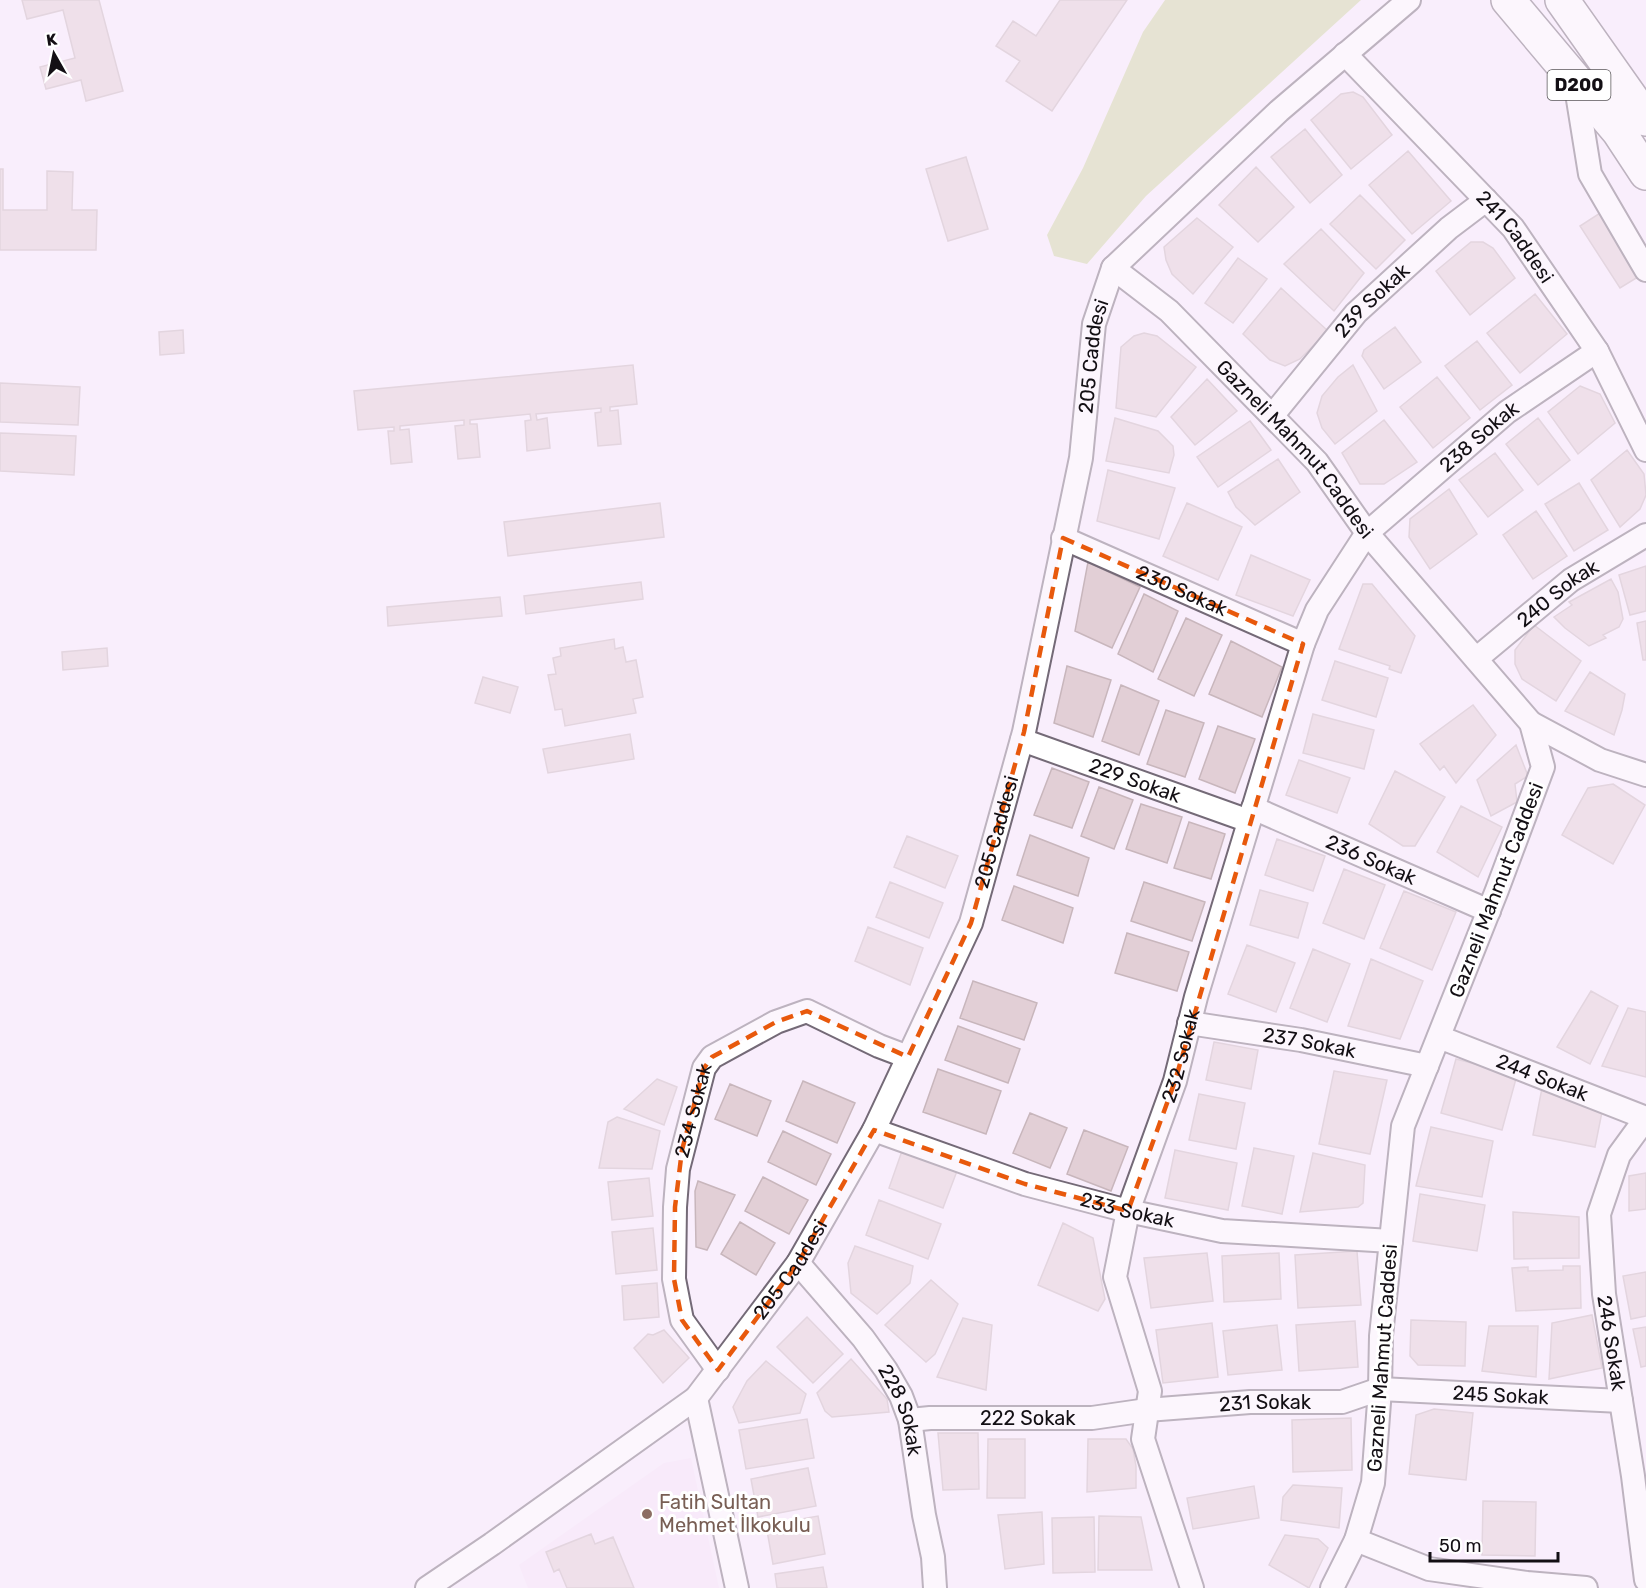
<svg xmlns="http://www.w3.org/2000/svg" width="1646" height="1588" viewBox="0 0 1646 1588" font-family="Rubik,sans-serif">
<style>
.built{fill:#f5e4f9}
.green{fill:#ced6a3}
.building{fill:#e2cfd6;stroke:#c8b6bc;stroke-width:1.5}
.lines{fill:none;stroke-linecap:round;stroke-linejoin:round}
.minor-casing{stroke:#746a77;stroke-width:26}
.highway-casing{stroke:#746a77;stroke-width:36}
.minor{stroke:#fff;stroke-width:22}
.highway{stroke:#fff;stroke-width:33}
.marked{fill:none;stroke:#e8590c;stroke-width:4.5;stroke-dasharray:12 8;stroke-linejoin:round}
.education-dot{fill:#8d6e63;stroke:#fff;stroke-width:2}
.labels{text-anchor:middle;stroke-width:6;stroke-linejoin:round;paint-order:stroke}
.shield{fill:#fff;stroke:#5a575a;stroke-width:1.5}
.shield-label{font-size:18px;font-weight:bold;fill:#130f14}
.street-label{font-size:20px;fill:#130f14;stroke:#fff}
.education-label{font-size:20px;fill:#785e54;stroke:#fff;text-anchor:start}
</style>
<rect width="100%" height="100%" fill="#f9eefc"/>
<path class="built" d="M691 1458 719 1588H528L519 1565 664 1463Z"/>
<path class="green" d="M1165 0H1361L1146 196 1087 264 1054 256 1047 235 1083 168 1143 32Z"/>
<path class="building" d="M22 0H99L123 91 86 101 81 80 46 89 40 67 75 58 63 10 27 19Z
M1060 0H1127L1052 111 1006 81 1020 61 996 46 1013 21 1036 36Z
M1353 92 1363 97 1392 135 1351 169 1311 120 1341 94Z
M1305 129 1342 175 1310 203 1271 157Z
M1408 151 1451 201 1412 234 1369 185Z
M966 157 988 229 948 241 926 169Z
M1256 167 1294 207 1258 242 1219 205Z
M0 169H3V210H47V171L73 172 72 210H97L96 250H0Z
M1360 195 1405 240 1376 269 1330 224Z
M1614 204 1646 272 1620 288 1580 226Z
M1197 218 1233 247 1193 294 1172 274 1166 260 1164 247Z
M1321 229 1364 273 1334 311 1284 264Z
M1471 242H1483L1493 248 1515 278 1470 315 1436 271Z
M1238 258 1267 279 1233 323 1205 303Z
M1281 288 1328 331 1300 359 1285 366 1270 360 1243 334Z
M1535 294 1567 334 1520 373 1487 333Z
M1395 327 1421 362 1384 389 1362 356 1364 350Z
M183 330 184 353 160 355 159 332Z
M1144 333 1157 336 1196 367 1156 417 1116 408 1121 347 1134 336Z
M1477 341 1512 385 1480 410 1445 366Z
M633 365 637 404 610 407V411L618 410 621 444 598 446 595 413 601 412V408L536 414 537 420 547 418 550 448 527 451 525 421 531 420 530 414 470 420V424H477L480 457 458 459 455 426 464 425V420L400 426V430L409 429 412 462 391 464 388 431H394V427L358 430 354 391Z
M1353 365 1377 411 1335 444 1322 428 1317 413 1322 396 1338 377Z
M1437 377 1470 418 1433 448 1400 407Z
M1207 379 1237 411 1195 445 1171 417Z
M0 383 80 387 78 425 0 422Z
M1580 386 1600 394 1615 423 1578 454 1548 412Z
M1115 418 1158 431 1173 446 1174 455 1169 473 1106 461Z
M1538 418 1570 460 1538 485 1506 444Z
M1384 420 1417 462 1384 484H1360L1342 453Z
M1250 421 1271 450 1218 487 1197 457Z
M0 433 76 436 74 475 0 471Z
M1627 450 1644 474 1646 495 1640 509 1620 527 1591 480Z
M1495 453 1523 490 1488 517 1459 480Z
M1278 459 1300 492 1255 525 1236 507 1228 492Z
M1108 470 1175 488 1159 539 1097 521Z
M1579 483 1608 530 1574 551 1545 504Z
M1449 489 1477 534 1430 569 1409 537 1410 519Z
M660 503 664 537 508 556 504 522Z
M1187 503 1242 527 1218 580 1163 556Z
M1536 511 1567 556 1533 579 1503 535Z
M1251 555 1310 580 1293 616 1236 595Z
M1088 562 1140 587 1112 648 1075 631Z
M1646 566V611L1630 615 1619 575Z
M1611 579 1618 592 1623 619 1619 627 1603 635 1606 638 1589 646 1565 628 1554 617 1572 605 1569 602Z
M641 582 643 599 526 614 524 596Z
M1363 584H1372L1415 636 1401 673 1389 669 1390 666 1339 649Z
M1144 594 1178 611 1153 672 1118 654Z
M500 597 502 616 388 626 387 607Z
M1186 618 1222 635 1194 696 1158 679Z
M1646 621V660H1643L1637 623Z
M1534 625 1581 661 1556 701 1522 679 1515 664V650Z
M614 639 615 649 623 647 626 662 636 660 643 697 633 699 636 713 565 726 562 709 555 710 548 675 556 674 553 658 561 656 560 648Z
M1231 641 1282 667 1262 717 1209 694Z
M107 648 108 666 63 670 62 652Z
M1335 661 1388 678 1376 717 1322 700Z
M1067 666 1111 680 1093 737 1054 723Z
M1590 672 1625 694 1622 710 1614 735 1565 711Z
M483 677 518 687 510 713 475 703Z
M1121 685 1159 701 1139 755 1102 741Z
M1473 705 1496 735 1456 783 1444 766 1440 770 1420 744Z
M1166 710 1204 723 1185 777 1147 764Z
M1313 714 1374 730 1364 769 1303 753Z
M1218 726 1255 739 1235 793 1199 779Z
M630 734 634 759 548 773 543 749Z
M1516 745 1528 776 1515 784 1517 802 1491 816 1477 780Z
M1299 760 1350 778 1337 813 1286 795Z
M1052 768 1089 782 1072 828 1034 815Z
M1395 771 1445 797 1415 846H1403L1369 824Z
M1613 784 1645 805 1613 864 1562 835 1588 788Z
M1099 787 1133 800 1114 849 1081 836Z
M1141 804 1182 817 1167 863 1126 849Z
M1461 806 1502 827 1478 877 1437 852Z
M1189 822 1225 834 1211 879 1174 868Z
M1030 835 1089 858 1078 896 1017 875Z
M907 836 958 856 945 888 894 867Z
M1277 839 1325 856 1313 891 1265 875Z
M1344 869 1385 885 1364 939 1323 923Z
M890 882 943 903 929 938 876 917Z
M1144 882 1205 902 1192 941 1131 921Z
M1014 886 1073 908 1063 943 1002 920Z
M1260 890 1308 903 1298 938 1250 925Z
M1404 891 1456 912 1432 970 1380 948Z
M868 927 923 948 910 985 855 961Z
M1127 933 1189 952 1177 991 1115 973Z
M1247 945 1295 963 1276 1012 1228 994Z
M1313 949 1350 964 1327 1022 1290 1008Z
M1371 959 1423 981 1400 1039 1348 1026Z
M973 981 1037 1003 1024 1040 960 1018Z
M1591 991 1618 1006 1590 1064 1557 1047Z
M1628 1008 1646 1012V1077L1602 1066Z
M958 1026 1020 1049 1008 1083 945 1060Z
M1214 1042 1258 1050 1251 1089 1206 1080Z
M1456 1059 1517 1075 1502 1130 1441 1113Z
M938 1069 1001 1091 986 1134 923 1112Z
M1334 1071 1387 1080 1370 1154 1319 1144Z
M657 1079 677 1087 664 1125 624 1109Z
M803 1081 855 1103 837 1143 786 1121Z
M730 1084 771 1101 757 1136 715 1119Z
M1542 1088 1602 1112 1595 1147 1533 1135Z
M1199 1094 1245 1103 1236 1149 1189 1140Z
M1030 1113 1067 1128 1050 1168 1013 1153Z
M617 1117 660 1131 652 1169 599 1168 608 1122Z
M1431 1127 1493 1141 1482 1197 1416 1186Z
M1084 1130 1128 1147 1111 1191 1067 1174Z
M783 1131 831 1154 816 1185 768 1162Z
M1254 1148 1294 1156 1282 1214 1242 1206Z
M1175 1150 1237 1163 1228 1210 1165 1198Z
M902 1151 957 1171 943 1208 889 1188Z
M1313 1153 1365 1165 1363 1203 1358 1207 1300 1212Z
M1646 1173V1209L1629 1211V1176Z
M763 1177 808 1200 789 1234 745 1211Z
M649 1178 653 1216 612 1220 608 1182Z
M698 1181 735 1195 707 1250 696 1247 695 1191Z
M1420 1194 1485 1205 1477 1251 1413 1241Z
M879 1200 941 1224 928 1259 866 1235Z
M1513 1212 1579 1217V1258L1514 1259Z
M740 1222 775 1243 756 1275 721 1254Z
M1063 1223 1093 1238 1105 1299 1098 1311 1038 1285Z
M653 1228 657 1270 616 1274 612 1232Z
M855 1246 913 1266 910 1283 877 1314 851 1293 848 1263Z
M1357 1251 1361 1305 1298 1308 1295 1255Z
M1207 1253 1213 1301 1151 1308 1144 1258Z
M1279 1253 1281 1299 1224 1302 1222 1256Z
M1563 1266H1580L1581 1308 1516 1311 1512 1268 1528 1267V1271L1563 1270Z
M1646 1272V1316L1631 1319 1623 1276Z
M931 1280 958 1304 935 1354 926 1362 885 1325Z
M657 1283 659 1317 624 1320 622 1286Z
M1592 1315 1602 1368 1549 1379 1552 1323Z
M807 1317 843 1354 813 1383 777 1347Z
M963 1318 992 1325 986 1390 937 1377Z
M1411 1320 1466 1322 1465 1366 1418 1365 1410 1356Z
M1355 1321 1358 1367 1299 1371 1296 1325Z
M1212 1323 1218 1377 1163 1383 1156 1330Z
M1277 1325 1282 1370 1228 1375 1223 1331Z
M1489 1326H1538L1536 1377 1482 1371Z
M1646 1327V1366L1641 1367 1633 1329Z
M664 1330 689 1358 663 1383 634 1348 648 1334 653 1335Z
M851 1359 887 1399 889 1412 832 1417 825 1411 817 1393Z
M766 1361 806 1394 800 1413 739 1423 733 1407 747 1381Z
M1434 1409 1473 1413 1466 1480 1409 1474 1416 1415Z
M1351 1418 1352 1470 1293 1472 1292 1420Z
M807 1419 814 1458 746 1469 739 1430Z
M938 1433H978L979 1489 943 1490Z
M988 1439H1025V1498H987Z
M1088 1439H1126L1133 1449 1136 1466V1488L1087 1492Z
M808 1468 816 1506 758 1517 751 1479Z
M1293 1485 1342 1488 1339 1528 1281 1520 1283 1497Z
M1254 1486 1259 1518 1193 1529 1187 1498Z
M1483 1501 1536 1502 1535 1556 1482 1555Z
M1042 1512 1044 1564 1005 1569 998 1515Z
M818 1516 825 1554 773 1564 766 1525Z
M1099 1516 1141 1517 1152 1570H1098Z
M1094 1517 1095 1572 1053 1573 1052 1518Z
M591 1534 595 1544 613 1537 634 1588H567L559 1569 554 1572 546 1552Z
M1285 1535 1318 1539 1328 1548 1309 1588 1269 1565Z
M823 1567 827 1588H777L775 1574Z"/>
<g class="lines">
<g class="minor-casing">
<g id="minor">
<path id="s1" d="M1345 54 1513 228 1597 351 1646 450"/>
<path d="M1575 81 1590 174 1646 270"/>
<path id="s2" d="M1113 268 1169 311 1317 462 1367 533 1531 723 1543 767 1497 890 1403 1126 1381 1336 1380 1389 1373 1483 1356 1540 1332 1588"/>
<path id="s3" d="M1272 416 1356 313 1449 228 1486 200"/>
<path id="s4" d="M1063 538 1303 644"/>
<path id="s5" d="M1476 659 1571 580 1646 535"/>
<path d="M1531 723 1600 760 1646 775"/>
<path id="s6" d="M1022 740 1249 821"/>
<path id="s7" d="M1253 808 1489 911"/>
<path id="s8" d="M1189 1023 1301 1040 1427 1066"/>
<path id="s9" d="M1439 1037 1646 1118"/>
<path id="s10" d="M1646 1118 1619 1155 1599 1214 1604 1294 1633 1476 1646 1580"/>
<path id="s11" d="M874 1130 1025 1184 1128 1211 1222 1231 1391 1241"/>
<path id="s12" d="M798 1263 863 1338 886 1370 901 1396 910 1420 924 1515 933 1557 935 1588"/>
<path id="s13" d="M718 1370 682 1320 674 1279 675 1207 678 1169 704 1068 712 1057 776 1022 807 1011 879 1046 908 1057"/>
<path d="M696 1398 737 1588"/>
<path id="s14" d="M910 1420 930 1418H1092L1147 1410 1250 1402H1342L1380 1389 1621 1401"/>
<path d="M1356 1540 1429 1569 1527 1583 1586 1588"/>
<path id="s15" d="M427 1588 492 1544 696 1398 798 1263 874 1130 971 923 1024 732 1081 458 1094 324 1113 268 1279 111 1409 0"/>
<path id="s16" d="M1192 1588 1143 1439 1150 1391 1115 1277 1128 1211 1175 1081 1196 997 1303 644 1317 610 1367 533 1507 412 1597 351"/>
</g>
</g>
<g class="highway-casing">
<path id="highway" d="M1508 0 1619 132 1646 173
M1562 0 1646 119"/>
</g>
<use href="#minor" class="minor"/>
<use href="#highway" class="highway"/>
</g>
<path d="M0 0H1646V1588H0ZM1063 538 1303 644 1175 1081 1128 1211 1025 1184 874 1130 798 1263 718 1370 682 1320 674 1279 675 1207 682 1150 704 1068 712 1057 776 1022 807 1011 908 1057 971 923 1024 732Z" fill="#f9eefc" fill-opacity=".55" fill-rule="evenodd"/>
<path class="marked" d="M1063 538 1303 644 1175 1081 1128 1211 1025 1184 874 1130 798 1263 718 1370 682 1320 674 1279 675 1207 682 1150 704 1068 712 1057 776 1022 807 1011 908 1057 971 923 1024 732Z"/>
<circle class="education-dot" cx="647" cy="1514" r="6"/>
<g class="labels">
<rect class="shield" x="1547.5" y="70" width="63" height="30" rx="4.5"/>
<g class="shield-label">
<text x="1579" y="91">D200</text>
</g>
<g class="street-label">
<text dy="7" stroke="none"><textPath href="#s1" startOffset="250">241 Caddesi</textPath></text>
<text dy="7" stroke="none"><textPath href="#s3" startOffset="153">239 Sokak</textPath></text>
<text dy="7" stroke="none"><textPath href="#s15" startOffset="1461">205 Caddesi</textPath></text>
<text dy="7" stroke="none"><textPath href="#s16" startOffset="1262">238 Sokak</textPath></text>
<text dy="7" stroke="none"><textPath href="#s2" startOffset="258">Gazneli Mahmut Caddesi</textPath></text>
<text dy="7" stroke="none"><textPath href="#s4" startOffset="130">230 Sokak</textPath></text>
<text dy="7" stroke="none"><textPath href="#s5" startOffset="105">240 Sokak</textPath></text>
<text dy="7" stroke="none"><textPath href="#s6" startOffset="120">229 Sokak</textPath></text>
<text dy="7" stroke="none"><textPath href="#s15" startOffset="975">205 Caddesi</textPath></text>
<text dy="7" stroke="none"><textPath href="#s7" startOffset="129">236 Sokak</textPath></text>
<text transform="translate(1496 890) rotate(-69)" y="7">Gazneli Mahmut Caddesi</text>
<text dy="7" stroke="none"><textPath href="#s8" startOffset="122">237 Sokak</textPath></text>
<text dy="7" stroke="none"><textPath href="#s16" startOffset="556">232 Sokak</textPath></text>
<text dy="7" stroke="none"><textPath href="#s9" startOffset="111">244 Sokak</textPath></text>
<text dy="7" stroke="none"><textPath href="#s13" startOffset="274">234 Sokak</textPath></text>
<text dy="7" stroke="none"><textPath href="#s11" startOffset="266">233 Sokak</textPath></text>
<text dy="7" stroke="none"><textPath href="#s15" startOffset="489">205 Caddesi</textPath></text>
<text dy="7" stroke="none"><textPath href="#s10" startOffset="238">246 Sokak</textPath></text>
<text transform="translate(1382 1358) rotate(-86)" y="7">Gazneli Mahmut Caddesi</text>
<text dy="7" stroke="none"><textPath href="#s14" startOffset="594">245 Sokak</textPath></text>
<text dy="7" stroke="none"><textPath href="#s14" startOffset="356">231 Sokak</textPath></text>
<text dy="7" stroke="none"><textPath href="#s12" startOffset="182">228 Sokak</textPath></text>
<text dy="7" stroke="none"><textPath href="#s14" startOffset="118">222 Sokak</textPath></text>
</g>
<g class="education-label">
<text x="659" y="1509">Fatih Sultan<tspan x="659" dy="23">Mehmet İlkokulu</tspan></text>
</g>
</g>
<g transform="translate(54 54) rotate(351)" stroke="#ffffff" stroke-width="4.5" paint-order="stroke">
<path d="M0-4.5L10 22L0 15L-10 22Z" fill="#130f14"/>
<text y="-9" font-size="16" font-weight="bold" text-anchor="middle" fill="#130f14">K</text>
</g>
<path d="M1430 1552v9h128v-9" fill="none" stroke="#130f14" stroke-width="3"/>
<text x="1439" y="1552" font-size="18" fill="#130f14" stroke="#ffffff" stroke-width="4.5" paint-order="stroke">50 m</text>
</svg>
